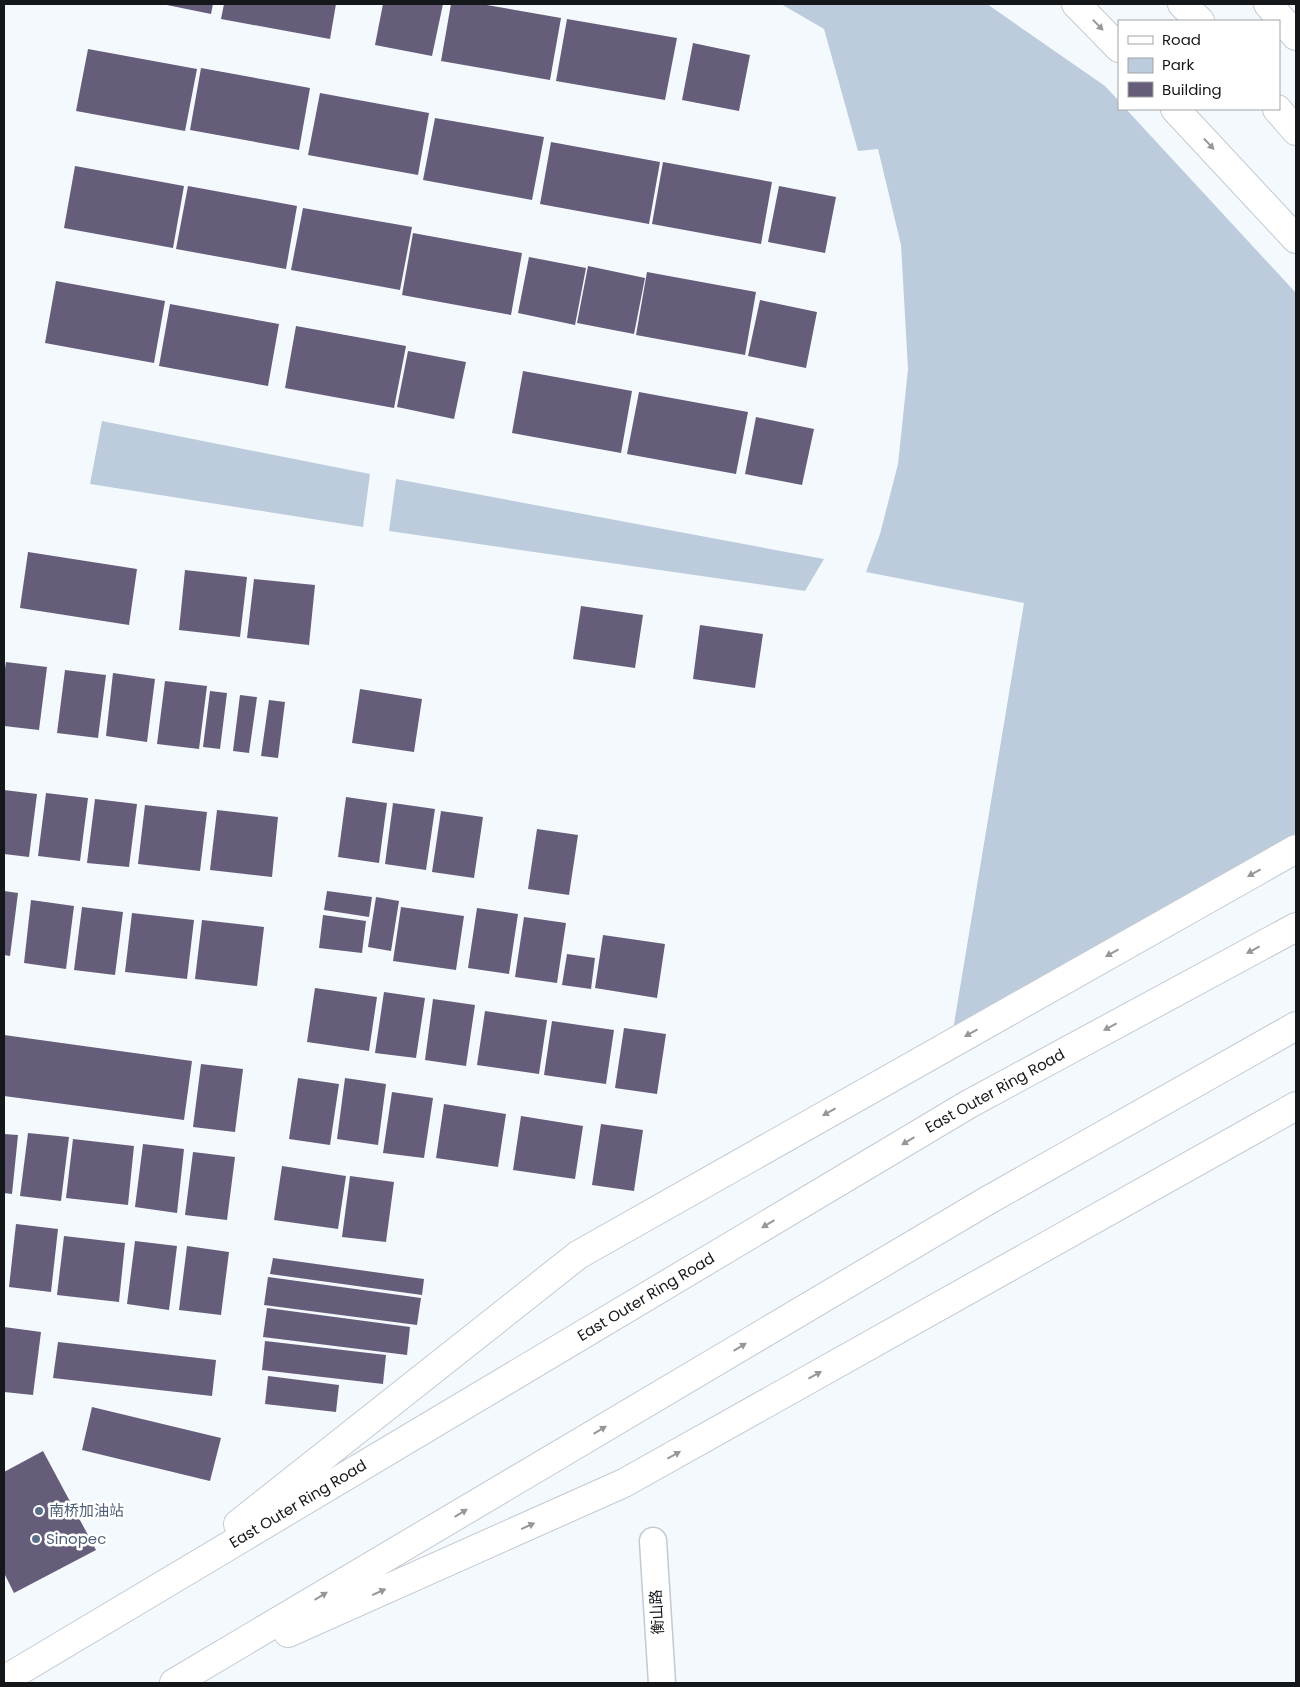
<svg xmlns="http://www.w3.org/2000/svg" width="1300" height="1687" viewBox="0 0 1300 1687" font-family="Poppins,'Noto Sans SC',sans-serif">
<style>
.green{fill:#bdccdd}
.building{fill:#665d7b}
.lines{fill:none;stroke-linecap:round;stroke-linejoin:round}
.street-casing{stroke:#c3cad2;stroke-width:29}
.highway-casing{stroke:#c3cad2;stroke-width:30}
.street{stroke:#fff;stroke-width:26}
.highway{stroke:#fff;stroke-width:28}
.oneway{fill:#969798}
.service-dot{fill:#5c6f8a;stroke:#fff;stroke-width:2}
.labels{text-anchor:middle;stroke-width:5;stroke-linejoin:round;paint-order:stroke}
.street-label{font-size:15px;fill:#15181b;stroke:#fff}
.service-label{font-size:15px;fill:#4e5e75;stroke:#fff;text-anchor:start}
</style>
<rect width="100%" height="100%" fill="#f4f9fe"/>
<path class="green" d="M781 4H987L1105 86 1119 101V109H1126L1296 293V841L953 1030 1024 603 866 572 880 534 898 464 908 369 901 245 878 149 858 151 824 29Z
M102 421 370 474 363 527 90 484Z
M396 479 824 559 805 591 389 531Z"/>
<path class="building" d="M162 4H213L211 14Z
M224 4H336L330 39 221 19Z
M383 4H443L432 56 375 45Z
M451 4H481L561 18 550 80 441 61Z
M567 19 677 38 665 100 556 81Z
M693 43 750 55 739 111 682 100Z
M88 49 197 69 185 131 76 111Z
M201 68 310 88 299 150 190 130Z
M320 93 429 113 418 175 308 155Z
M435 118 544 137 532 200 423 180Z
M551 142 660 162 649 224 540 204Z
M663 162 772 182 761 244 652 224Z
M75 166 184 186 173 248 64 228Z
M188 186 297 206 286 269 176 249Z
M779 186 836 197 825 253 768 242Z
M303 208 412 227 400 290 291 270Z
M413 233 522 253 511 315 402 295Z
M529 257 586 268 575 325 518 313Z
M588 266 645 278 634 334 577 323Z
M647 272 756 292 745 355 636 335Z
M56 281 165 301 154 363 45 343Z
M760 300 817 312 806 368 748 356Z
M170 304 279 324 268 386 159 366Z
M296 326 406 346 394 408 285 388Z
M408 351 466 362 454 419 397 407Z
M523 371 632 391 621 453 512 433Z
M639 392 748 412 736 474 627 454Z
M756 417 814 429 802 485 745 474Z
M28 552 137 569 129 625 20 608Z
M185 570 247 577 240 637 179 630Z
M254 579 315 585 309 645 247 638Z
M581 606 643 615 635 668 573 659Z
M700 625 763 634 755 688 693 679Z
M6 662 47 667 39 730 4 726V676Z
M65 670 106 675 98 738 57 733Z
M113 673 155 679 147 742 106 736Z
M165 681 207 686 199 749 157 744Z
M360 689 422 699 414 752 352 743Z
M210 691 227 693 220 749 203 747Z
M240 695 257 697 249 753 233 751Z
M269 700 285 702 278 758 261 756Z
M4 790 37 794 29 857 4 854Z
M46 793 88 798 80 861 38 856Z
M346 797 387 803 379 863 338 857Z
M95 799 137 804 129 867 87 863Z
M393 803 435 809 426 870 385 864Z
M145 805 207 812 200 871 138 864Z
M217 810 278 817 272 877 210 870Z
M441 811 483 817 474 878 432 872Z
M537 829 578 835 569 895 528 889Z
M4 891 18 893 10 956 4 955Z
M327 891 372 897 369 917 324 910Z
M376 897 399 901 391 951 368 947Z
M31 900 74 906 66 969 24 963Z
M82 907 123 912 115 975 74 970Z
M401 907 464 916 456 970 393 961Z
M477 908 518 914 509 974 468 968Z
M132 913 194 920 187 979 125 972Z
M323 915 366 921 362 953 319 948Z
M524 917 566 923 557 983 515 977Z
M202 920 264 927 257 986 195 979Z
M603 935 665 944 657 998 595 988Z
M567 954 595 958 591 989 562 985Z
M315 988 377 997 369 1051 307 1042Z
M384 992 425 998 416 1058 375 1053Z
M433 999 475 1005 466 1066 425 1060Z
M485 1011 547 1020 539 1074 477 1065Z
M552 1021 614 1030 606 1084 544 1075Z
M624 1028 666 1034 657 1094 615 1088Z
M4 1035 192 1061 184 1120 4 1096Z
M201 1064 243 1069 235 1132 193 1127Z
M298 1078 339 1084 330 1145 289 1139Z
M345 1078 386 1084 378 1145 337 1139Z
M392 1092 433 1098 424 1158 383 1153Z
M444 1104 506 1114 498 1167 436 1158Z
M521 1116 583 1126 575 1179 513 1170Z
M601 1124 643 1130 634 1191 592 1185Z
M28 1133 69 1137 61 1201 20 1196Z
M4 1134 18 1135 12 1194 4 1193Z
M73 1139 134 1146 128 1205 66 1198Z
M143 1144 184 1149 177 1213 135 1207Z
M193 1152 235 1157 227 1220 185 1215Z
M282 1166 346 1176 338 1229 274 1220Z
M350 1176 394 1182 386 1242 342 1237Z
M16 1224 58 1229 51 1292 9 1287Z
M64 1236 125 1243 119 1302 57 1295Z
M135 1241 177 1246 169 1310 127 1304Z
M187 1246 229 1252 221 1315 179 1310Z
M273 1258 424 1279 422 1295 270 1274Z
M268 1277 421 1298 417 1325 264 1305Z
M267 1308 410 1327 407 1355 263 1337Z
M4 1327 41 1332 33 1395 4 1392Z
M265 1341 386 1355 383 1384 262 1370Z
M58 1342 216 1360 212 1396 53 1378Z
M268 1376 339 1385 336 1412 265 1404Z
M92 1407 221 1438 210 1481 82 1450Z
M43 1451 96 1550 14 1593 4 1573V1472Z"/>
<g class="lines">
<g class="street-casing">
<path id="street" d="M653 1541 662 1683"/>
</g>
<g class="highway-casing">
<path id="highway" d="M1076 4 1119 48
M1182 4 1200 21
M1268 4 1296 36
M1175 109 1296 239
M1277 109 1296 131
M238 1524 578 1255 1296 849
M288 1633 624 1483 1296 1106
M4 1680 969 1104 1296 927
M174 1683 985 1202 1296 1026"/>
</g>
<use href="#street" class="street"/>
<use href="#highway" class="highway"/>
</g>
<defs><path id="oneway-solid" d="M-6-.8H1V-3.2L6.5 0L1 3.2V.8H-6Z" transform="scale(1.25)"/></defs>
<g class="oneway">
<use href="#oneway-solid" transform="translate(1098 25) rotate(46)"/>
<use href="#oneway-solid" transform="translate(1209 144) rotate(47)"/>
<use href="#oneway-solid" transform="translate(1254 873) rotate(151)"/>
<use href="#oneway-solid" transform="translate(1253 950) rotate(152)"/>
<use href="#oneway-solid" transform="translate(1112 953) rotate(151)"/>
<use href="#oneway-solid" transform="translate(1110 1027) rotate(152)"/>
<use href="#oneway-solid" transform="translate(971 1033) rotate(151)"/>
<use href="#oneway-solid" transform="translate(829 1112) rotate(151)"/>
<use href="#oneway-solid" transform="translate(908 1141) rotate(149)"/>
<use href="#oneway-solid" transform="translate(768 1224) rotate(149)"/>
<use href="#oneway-solid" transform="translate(740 1347) rotate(-31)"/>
<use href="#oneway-solid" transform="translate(815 1375) rotate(-29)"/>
<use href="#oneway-solid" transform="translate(600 1430) rotate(-31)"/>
<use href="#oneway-solid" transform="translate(674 1455) rotate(-29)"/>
<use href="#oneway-solid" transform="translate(461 1513) rotate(-31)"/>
<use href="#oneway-solid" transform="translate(528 1526) rotate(-24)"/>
<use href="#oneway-solid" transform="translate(379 1592) rotate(-24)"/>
<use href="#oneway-solid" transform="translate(321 1596) rotate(-31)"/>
</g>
<g class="service-dot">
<circle cx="39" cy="1511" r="5"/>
<circle cx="36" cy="1539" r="5"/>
</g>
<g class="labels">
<g class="street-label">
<text transform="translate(995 1091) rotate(-29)" y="5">East Outer Ring Road</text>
<text transform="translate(646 1297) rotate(-31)" y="5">East Outer Ring Road</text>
<text transform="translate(298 1504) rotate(-31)" y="5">East Outer Ring Road</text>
<text transform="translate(657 1612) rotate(-93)" y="5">衡山路</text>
</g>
<g class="service-label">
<text x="49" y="1516">南桥加油站</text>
<text x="46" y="1544">Sinopec</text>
</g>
</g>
<rect width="1300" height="1687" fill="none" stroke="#15181b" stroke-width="10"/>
<rect x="1118" y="20" width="162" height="90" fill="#ffffff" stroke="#a1a3a4"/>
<rect x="1128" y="36" width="25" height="8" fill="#ffffff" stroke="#a1a3a4"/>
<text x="1162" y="45" font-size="15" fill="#15181b">Road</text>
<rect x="1128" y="58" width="25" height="15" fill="#bdccdd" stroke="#a1a3a4"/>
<text x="1162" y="70" font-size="15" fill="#15181b">Park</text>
<rect x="1128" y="82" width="25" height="15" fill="#665d7b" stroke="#a1a3a4"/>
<text x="1162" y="95" font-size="15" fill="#15181b">Building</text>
</svg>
